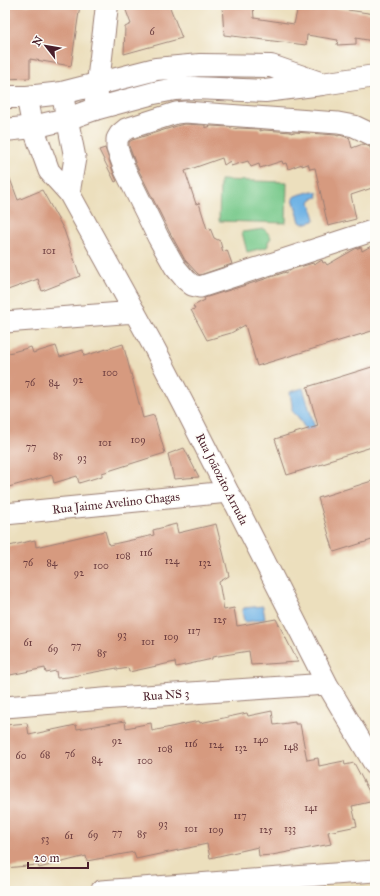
<svg xmlns="http://www.w3.org/2000/svg" width="380" height="896" viewBox="0 0 380 896" font-family="'IM FELL Great Primer',serif">
<style>
.green{fill:#78c98b;stroke:#61745b}
.water{fill:#6fb3e5;stroke:#5c6988}
.building{fill:#d69a7f}
.lines{fill:none;stroke-linecap:round;stroke-linejoin:round}
.minor-casing{stroke:#9b7f74;stroke-width:23}
.tertiary-casing{stroke:#9b7f74;stroke-width:24}
.secondary-casing{stroke:#9b7f74;stroke-width:24}
.minor{stroke:#fff;stroke-width:21}
.tertiary{stroke:#fff;stroke-width:22}
.secondary{stroke:#fff;stroke-width:22}
.labels{text-anchor:middle;stroke-width:3;stroke-linejoin:round;paint-order:stroke}
.number-label{font-size:10px;fill:#6d3e40}
.street-label{font-size:12px;fill:#4a1f2b;stroke:#fdfcf7}
</style>
<rect width="100%" height="100%" fill="#fdfcf7"/>
<filter id="ink" filterUnits="userSpaceOnUse"><feTurbulence type="fractalNoise" baseFrequency=".025" numOctaves="2"/><feDisplacementMap in="SourceGraphic" scale="8" xChannelSelector="R" yChannelSelector="G"/><feConvolveMatrix kernelMatrix="1 2 1 2 8 2 1 2 1" color-interpolation-filters="sRGB"/></filter>
<filter id="wash" filterUnits="userSpaceOnUse"><feTurbulence type="fractalNoise" baseFrequency=".012" numOctaves="4" result="noise"/><feDisplacementMap in="SourceGraphic" scale="16" xChannelSelector="R" yChannelSelector="G"/><feGaussianBlur stdDeviation="0.9" result="paint"/><feColorMatrix in="noise" values="0 0 0 0 0 0 0 0 0 0 0 0 0 0 0 0 0 1.4 0 .05"/><feComposite in="paint" operator="in"/></filter>
<g filter="url(#wash)">
<rect width="100%" height="100%" fill="#ecdfbd"/>
<path class="green" d="M220 180 287 182 286 223 219 221Z
M264 229C265 230 271 236 271 238L268 242V246L267 247 247 252 242 232Z"/>
<path class="water" d="M312 191 317 192 318 197 312 199 310 202 315 219 314 221 303 224 300 222 293 198 295 196Z
M303 388 319 441 306 431 303 425 298 417 292 411V405L290 392Z
M263 606 265 619 246 622 244 621 242 611 244 608Z"/>
<g id="blocks">
<path class="building" d="M5 5H80L71 66 30 59V78L5 79Z
M124 5H169L182 38 124 54 125 27 131 24Z
M222 5H253L254 18 294 24 298 7 313 11 314 5 375 14V31L373 41 356 38V44L337 45 338 40 307 35 306 45 224 35Z
M185 124 205 125V128L211 126 231 127V129L233 128 234 129 238 128 260 129V131L264 130 291 132V133L294 132 336 135 338 136 340 135 346 137 347 138 349 137 352 148 363 144 370 147 371 150 375 149V187L351 195 356 219 328 226 315 168 310 169 308 164 302 166V164L288 169 286 163 283 164 282 161 260 168 259 164 251 167 248 161 231 166 230 161 224 165 222 158 185 171 196 204 199 203 207 229 210 228 214 238 220 241 223 252 227 250 232 264 200 275 198 274 185 260 169 231 136 165 129 146V142L132 140 180 125Z
M105 148 114 174 117 181 115 182 99 150Z
M5 171H7L18 200 42 190 64 230 80 276 42 291 38 279 5 291Z
M375 244V330L257 366 245 325 231 333 207 340 191 310 195 309 193 306 205 300 204 298 262 280 286 272V273L293 269 313 263 314 265 322 260 323 263 325 262 327 265 355 249 361 247 362 251Z
M123 344 143 418 154 415 165 453 102 473V476L79 483 77 476 54 483 52 475 5 488V354L31 347 33 353 56 346 60 357 83 350 84 356Z
M375 366V446L329 460V462L287 475 275 439 318 426 307 387Z
M184 448 199 477 174 479 168 454Z
M375 480V539L334 552 318 498Z
M176 524 178 533 216 524 229 576 219 582 224 610 234 608 237 626 276 619 298 662 251 665 249 651 212 657V659L176 667 175 662 129 672 128 668 117 670V668L68 677 57 678 56 671 46 673 45 668 5 676V547L35 540 36 547 105 531 109 545 154 535 153 530Z
M272 711 274 725 295 722V724H300L307 760 318 758 319 766 344 761 345 765 354 763 374 801 352 806 357 826 328 832 331 844 272 855 259 856 258 847 210 858 207 844 136 859 134 852 87 861 86 856 39 868 38 865 5 868V725L27 723 29 735 76 725 77 729 125 721 126 728 151 723 152 731 199 721 200 723 247 713 248 716Z"/>
</g>
</g>
<g filter="url(#ink)">
<use href="#blocks" fill-opacity="0" stroke="#9b7f74" stroke-width="1"/>
<g class="lines">
<g class="minor-casing">
<path id="minor" d="M62 93 75 158 69 193
M27 97 33 127 49 171 69 193 155 349 185 407 228 492 236 505 327 684 375 765
M375 136 354 126 338 123 185 112 176 113 126 129 120 134 117 139V148L125 170 158 237 175 267 186 280 192 285 200 287 375 230
M5 322 135 312
M5 514 228 492
M5 707 115 698 327 684
M101 891 375 871"/>
</g>
<g class="tertiary-casing">
<path id="tertiary" d="M95 109 107 5"/>
</g>
<g class="secondary-casing">
<path id="secondary" d="M5 97H27L62 93 156 69 200 65 271 66 317 82
M5 130 33 127 67 119 95 109 154 93 175 89 194 88 265 91 322 84 375 76"/>
</g>
<use href="#minor" class="minor"/>
<use href="#tertiary" class="tertiary"/>
<use href="#secondary" class="secondary"/>
</g>
</g>
<g class="labels">
<g class="number-label">
<text x="152" y="35">6</text>
<text x="49" y="254">101</text>
<text x="110" y="376">100</text>
<text x="78" y="383">92</text>
<text x="30" y="386">76</text>
<text x="54" y="386">84</text>
<text x="138" y="443">109</text>
<text x="105" y="446">101</text>
<text x="31" y="450">77</text>
<text x="58" y="459">85</text>
<text x="82" y="461">93</text>
<text x="146" y="556">116</text>
<text x="123" y="559">108</text>
<text x="172" y="564">124</text>
<text x="28" y="566">76</text>
<text x="52" y="566">84</text>
<text x="205" y="566">132</text>
<text x="101" y="569">100</text>
<text x="79" y="576">92</text>
<text x="220" y="623">125</text>
<text x="194" y="634">117</text>
<text x="122" y="638">93</text>
<text x="171" y="640">109</text>
<text x="148" y="645">101</text>
<text x="28" y="646">61</text>
<text x="76" y="649">77</text>
<text x="53" y="652">69</text>
<text x="102" y="656">85</text>
<text x="261" y="743">140</text>
<text x="117" y="744">92</text>
<text x="191" y="747">116</text>
<text x="216" y="748">124</text>
<text x="291" y="750">148</text>
<text x="241" y="751">132</text>
<text x="165" y="752">108</text>
<text x="70" y="757">76</text>
<text x="45" y="758">68</text>
<text x="21" y="759">60</text>
<text x="97" y="763">84</text>
<text x="145" y="764">100</text>
<text x="311" y="811">141</text>
<text x="240" y="819">117</text>
<text x="163" y="827">93</text>
<text x="191" y="832">101</text>
<text x="290" y="832">133</text>
<text x="216" y="833">109</text>
<text x="266" y="833">125</text>
<text x="117" y="836">77</text>
<text x="142" y="837">85</text>
<text x="93" y="838">69</text>
<text x="69" y="839">61</text>
<text x="45" y="842">53</text>
</g>
<g class="street-label">
<text transform="translate(222 479) rotate(63)" y="4">Rua Joãozito Arruda</text>
<text transform="translate(116 503) rotate(-6)" y="4">Rua Jaime Avelino Chagas</text>
<text transform="translate(166 695) rotate(-4)" y="4">Rua NS 3</text>
</g>
</g>
<rect width="380" height="896" fill="none" stroke="#fdfcf7" stroke-width="20"/>
<g transform="translate(46 46) rotate(301)" stroke="#fdfcf7" stroke-width="3" paint-order="stroke">
<path d="M0-3L7 15L0 10L-7 15Z" fill="#4a1f2b"/>
<text y="-6" font-size="11" font-weight="bold" text-anchor="middle" fill="#4a1f2b">N</text>
</g>
<path d="M28 862v6h60v-6" fill="none" stroke="#4a1f2b" stroke-width="2"/>
<text x="34" y="862" font-size="12" fill="#4a1f2b" stroke="#fdfcf7" stroke-width="3" paint-order="stroke">20 m</text>
</svg>
